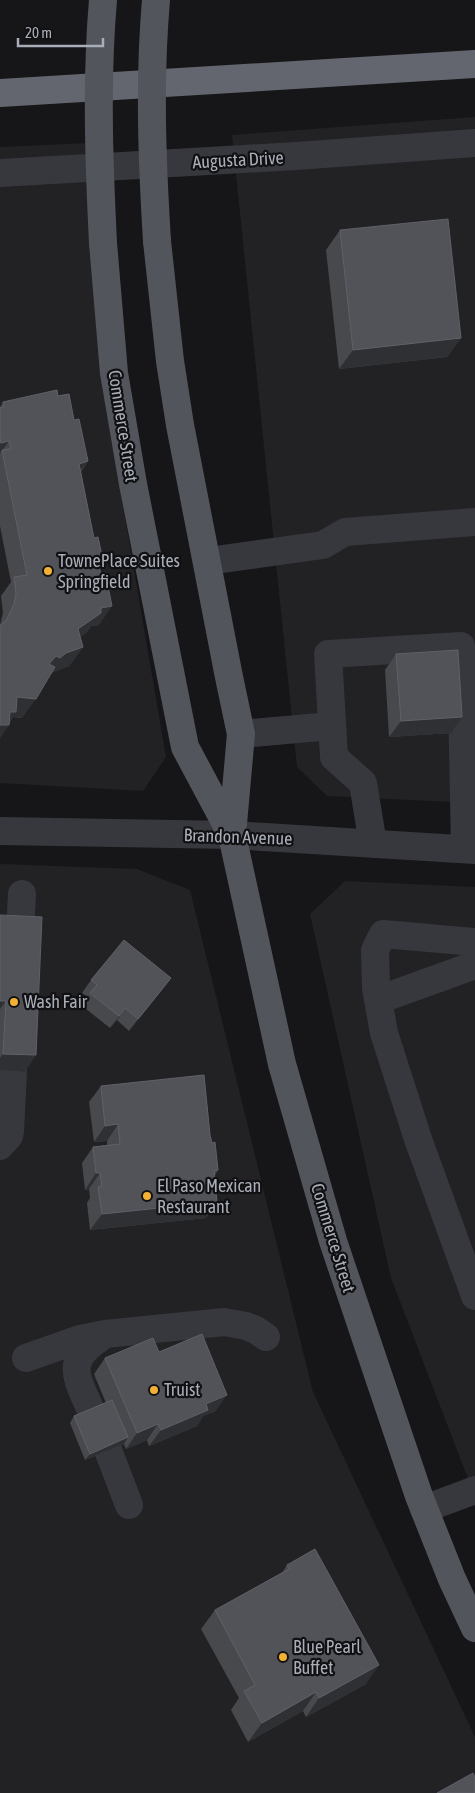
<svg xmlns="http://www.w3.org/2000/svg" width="475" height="1793" viewBox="0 0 475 1793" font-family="'Asap Condensed',sans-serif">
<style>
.built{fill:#222225}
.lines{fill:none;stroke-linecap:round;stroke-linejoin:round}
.minor{stroke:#37383d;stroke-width:28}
.major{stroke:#53555c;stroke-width:28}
.highway{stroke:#63666e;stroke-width:28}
.major-bridge{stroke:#53555c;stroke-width:28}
.wall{fill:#47494d}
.shaded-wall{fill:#2f3033}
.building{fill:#525359;stroke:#5f6168}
.poi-dot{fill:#f2b134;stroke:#111113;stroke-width:2}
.labels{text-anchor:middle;stroke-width:4.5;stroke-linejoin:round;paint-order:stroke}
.street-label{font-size:18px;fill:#a8adb8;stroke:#111113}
.poi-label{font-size:18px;fill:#a8adb8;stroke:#111113;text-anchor:start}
</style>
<rect width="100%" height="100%" fill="#161618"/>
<path class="built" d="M475 117V803L327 796 297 767 232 135Z
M89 143 101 376 166 757 143 791 0 783V147Z
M0 864 137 869 190 890 313 1392 475 1737V1793H0Z
M345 881 475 887V1497L391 1278 310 914Z"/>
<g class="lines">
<path class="minor" d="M0 173 296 156 475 143
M208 561 323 545 345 532 475 522
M241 734 331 726
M0 831 232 835 475 850
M373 844 363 783 334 757 328 654 461 646 465 849
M20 932 22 894
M475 942 383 934 375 950 376 988 384 1033 418 1139 475 1296
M378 1000 475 965
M0 1146 9 1136 10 1131 13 1071
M26 1358 80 1339 105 1334 224 1322 246 1326 256 1330 266 1337
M92 1413C76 1375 63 1362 104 1335
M108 1450 129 1505
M424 1509 475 1490"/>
<path class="major" d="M157 241 170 361 180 425 229 677 241 734 232 835
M103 243 114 373 133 484 185 747 232 835 282 1064 333 1241 419 1496 452 1579 475 1628"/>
<path class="highway" d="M0 93 475 64"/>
<path class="major-bridge" d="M103 0C96 81 99 162 103 243
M156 0C149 80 152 160 157 241"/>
</g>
<path class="wall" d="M340 230 461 338 447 357 339 369 326 250Z
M58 396 74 420 88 461 81 472 100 571 99 625 91 626 87 632 80 637 83 647 69 666 53 672 50 674 22 718 13 717 0 738V625L3 613 1 596 11 582 0 526V407L3 402Z
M396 654 451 733 389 737 385 670Z
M0 915 25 1072 0 1070Z
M171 978 162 990 129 1031 117 1020 110 1028 81 1005 88 997 82 993 91 980Z
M101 1086 212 1143 218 1170 215 1175 217 1202 206 1218 90 1230 87 1203 90 1198 89 1189 85 1190 82 1163 93 1147 107 1145V1141L94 1142 89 1102Z
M159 1352 216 1411 203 1416 197 1426 149 1446 147 1440 126 1449 124 1444 85 1460 70 1423 74 1416 106 1403 94 1374 105 1358Z
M287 1565 366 1684 306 1717 303 1711 248 1742 231 1710 239 1698 201 1629 215 1610 282 1573Z"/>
<path class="shaded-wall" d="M461 338 447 357 339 369 353 350Z
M9 441 2 451V450L0 453V444L1 443Z
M88 461 74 480 79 464Z
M112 606 99 625 91 626 87 632 65 648 78 629 101 608Z
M83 647 69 666 53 672 46 677 49 664 56 656Z
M17 697 36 699 22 718 13 717 7 725H9L0 738V725Z
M462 717 451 733 389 737 401 721Z
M171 978 162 990 129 1031 138 1019Z
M0 1001H6L0 1009Z
M125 1008 117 1020 110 1028Z
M3 1054 36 1055 25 1072 0 1070V1058Z
M118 1124 107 1141 94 1142 105 1126Z
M96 1173H100L89 1189 85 1190Z
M217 1202 206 1218 90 1230 102 1214Z
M227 1395 216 1411 203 1416 197 1426 149 1446 161 1430 206 1404Z
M158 1424 147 1440 126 1449 137 1433Z
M128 1437 124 1444 85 1460 90 1454Z
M379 1665 366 1684 306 1717 319 1698Z
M316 1692 303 1711 248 1742 262 1723Z"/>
<path class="building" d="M448 219 461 338 353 350 340 230Z
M57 390 58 396 69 394 74 420 79 419 88 461 79 464 94 538 98 537 104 565 99 567 101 574 105 572 112 606 101 608V613L78 629 83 647 66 653 60 658 56 656 49 664 55 667 36 699 17 697 16 712H10L9 725H0V626L7 619 14 604 16 594 14 577 27 575 2 450 11 449 9 441 1 443 0 438V408L4 407 3 402Z
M458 650 462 717 401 721 396 654Z
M0 915 42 917 36 1055 3 1054 6 1001H0Z
M124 940 171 978 138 1019 125 1008 119 1016 90 993 97 985 91 980Z
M204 1075 210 1135 212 1143 215 1142 218 1170H214L217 1202 102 1214 98 1187 102 1186 100 1173H96L93 1147 120 1144 118 1124 105 1126 101 1086Z
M202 1334 227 1395 206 1404 208 1410 161 1430 158 1424 137 1433 105 1358 153 1338 159 1352Z
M112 1400 128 1437 90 1454 74 1416Z
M315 1549 379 1665 319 1698 316 1692 262 1723 244 1691 255 1685 215 1610 289 1569 287 1565Z
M473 1773 475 1777V1793H437Z"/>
<g class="poi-dot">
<circle cx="48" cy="571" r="5"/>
<circle cx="14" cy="1002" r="5"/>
<circle cx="147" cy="1196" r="5"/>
<circle cx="154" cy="1390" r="5"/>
<circle cx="283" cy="1657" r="5"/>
</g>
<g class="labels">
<g class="street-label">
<text transform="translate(238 160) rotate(-3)" y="6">Augusta Drive</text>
<text transform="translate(123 426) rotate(81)" y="6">Commerce Street</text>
<text transform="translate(238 837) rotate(2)" y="6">Brandon Avenue</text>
<text transform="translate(333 1238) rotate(73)" y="6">Commerce Street</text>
</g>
<g class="poi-label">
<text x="58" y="567">TownePlace Suites<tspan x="58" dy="21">Springfield</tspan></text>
<text x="24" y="1008">Wash Fair</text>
<text x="157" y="1192">El Paso Mexican<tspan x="157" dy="21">Restaurant</tspan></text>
<text x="164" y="1396">Truist</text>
<text x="293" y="1653">Blue Pearl<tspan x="293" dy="21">Buffet</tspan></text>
</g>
</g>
<path d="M18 38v8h85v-8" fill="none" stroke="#a8adb8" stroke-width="2.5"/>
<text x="25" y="38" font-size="15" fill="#a8adb8" stroke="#111113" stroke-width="4" paint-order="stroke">20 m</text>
</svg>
